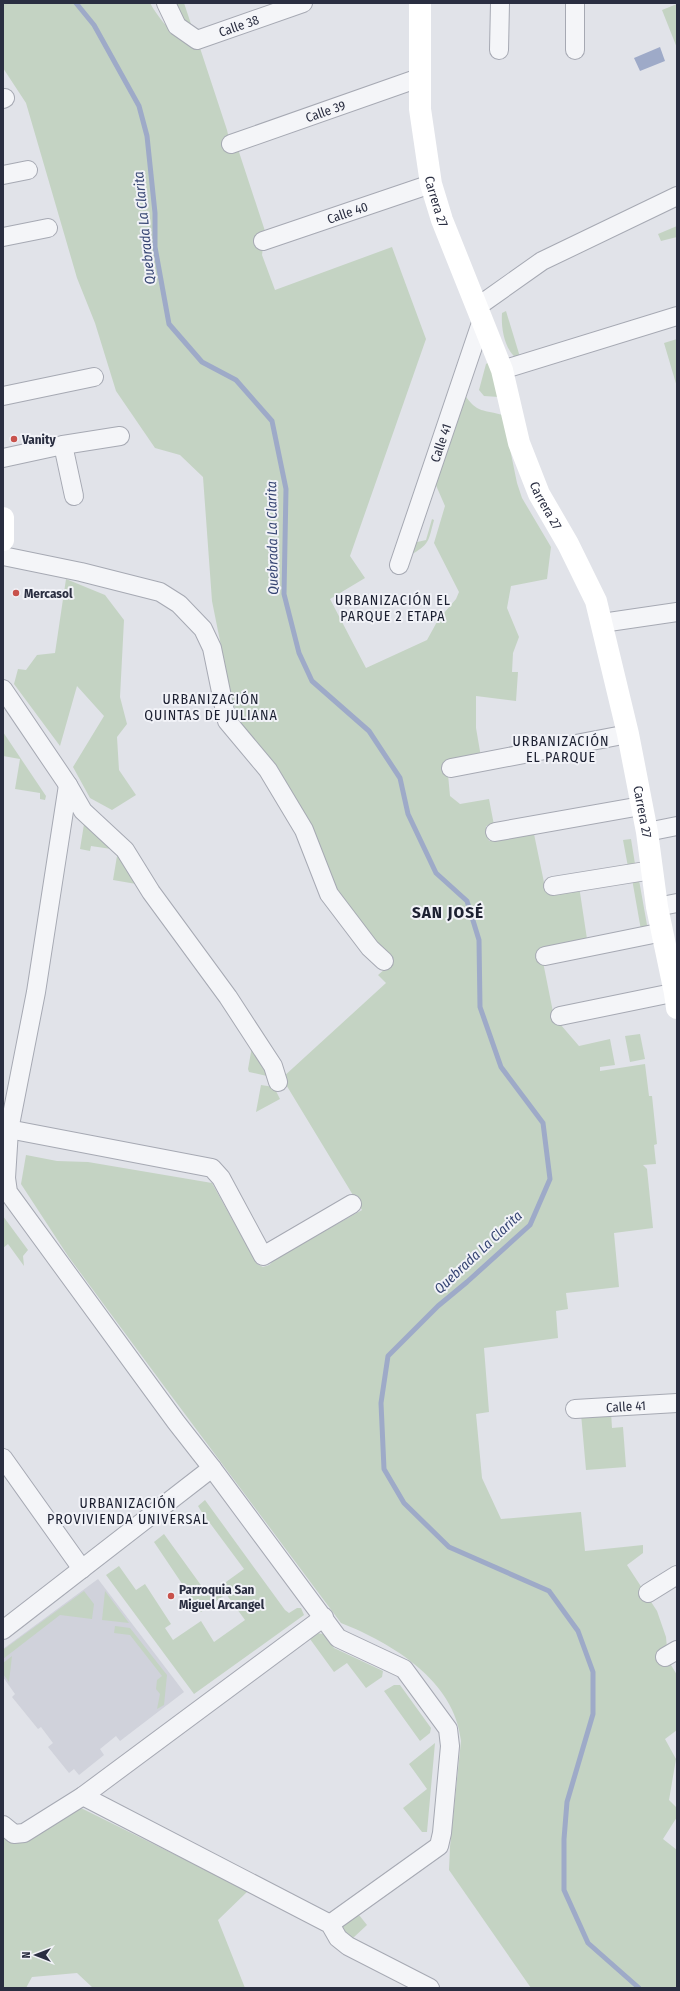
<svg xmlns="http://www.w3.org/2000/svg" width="680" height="1991" viewBox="0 0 680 1991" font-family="'Fira Sans Condensed',sans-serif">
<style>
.built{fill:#d0d2db}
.green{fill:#c4d3c3}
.water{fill:#9eaac8}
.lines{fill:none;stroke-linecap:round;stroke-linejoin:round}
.stream{stroke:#9eaac8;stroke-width:5}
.street-casing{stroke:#a6a9b3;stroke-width:20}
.street{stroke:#f4f5f8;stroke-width:18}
.secondary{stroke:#fff;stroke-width:22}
.poi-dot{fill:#c8524c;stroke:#f1f2f7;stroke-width:1.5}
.labels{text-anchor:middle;stroke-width:4;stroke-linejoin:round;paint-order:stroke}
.street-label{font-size:13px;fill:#2a2e41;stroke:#f1f2f7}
.poi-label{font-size:13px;font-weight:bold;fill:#2a2e41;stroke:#f1f2f7;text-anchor:start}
.water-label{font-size:14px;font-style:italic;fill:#364573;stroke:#f1f2f7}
.neighbourhood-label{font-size:14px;letter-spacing:1px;fill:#1c2031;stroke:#f1f2f7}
.district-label{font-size:17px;font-weight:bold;letter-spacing:1px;fill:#1c2031;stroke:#f1f2f7}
</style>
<rect width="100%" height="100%" fill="#e1e3e9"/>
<path class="built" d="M98 1579 184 1692 120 1741 116 1736 100 1749 104 1755 79 1775 74 1769 69 1773 48 1747 53 1743 41 1727 38 1729 12 1697 15 1694 3 1677V1649Z"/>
<path class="green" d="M3 3H150C165 29 175 34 200 48L227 130 229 139 238 149 265 231 262 255 275 290 392 247 426 339 350 556 365 578 330 599 366 668 427 640 438 620 456 599 459 592 434 543 445 506 435 483 465 395C476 413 485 410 503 415L517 483 522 498 551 547 547 579 511 586 507 608 519 637 513 653 512 672H518L516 701 476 696V728L481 757 447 764 450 796 460 804 489 799 494 825 486 826 489 841 534 834 546 892 579 886 587 939 541 952 554 1017 579 1046 610 1039 615 1065 600 1067V1071L645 1064 649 1096H652L657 1144 654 1145 656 1164 643 1165 647 1169 653 1228 614 1233 619 1287 566 1293 568 1309 556 1311 558 1338 484 1348 489 1412 476 1414 482 1478 501 1519 581 1512 585 1551 643 1545V1553L627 1565 657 1611 666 1637 668 1660 677 1675V1730L665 1739 676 1759 669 1800 677 1808V1817L663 1839 677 1850V1988H531L449 1870 450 1847 461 1741C455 1681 392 1643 341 1623L164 1386 68 1256 21 1184 26 1155 57 1161 88 1162 212 1183 257 1264 263 1267 269 1265 277 1258 362 1210 282 1078 386 983 378 975 393 962 337 891 312 827 281 773 272 760 251 739 238 719 230 691 212 601 203 477 180 455 155 448 116 391 95 323 77 278 26 103 3 68Z
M172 3H184L192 27H188Z
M677 4V48L662 10Z
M677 226V237L661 241 658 234Z
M506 311 520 357H515C504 347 501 327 502 313Z
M677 339V387L664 343Z
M489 362 499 397 484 396 479 390 486 364Z
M432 519 434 520C428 542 430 544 409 556L413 543 426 540Z
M66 579 105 595 124 620 120 697 127 724 117 737 119 770 136 795 112 810 90 798 73 767 104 716 77 686 60 746 14 684 18 669 26 670 37 655 55 653Z
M3 732 46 796 45 800 40 799V793L15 789 20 759 3 756Z
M85 818 118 850 142 885 113 880 118 850 91 846 90 851 80 849Z
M631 839 635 864 634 866 628 867 623 840Z
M632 879 639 880 647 925 646 928 641 930Z
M640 1034 645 1059 630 1062 625 1036Z
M253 1041 268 1065 267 1076 249 1072 248 1069Z
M261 1085 274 1087 280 1099 256 1112Z
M3 1216 28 1250 23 1256 24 1266 8 1244 3 1248Z
M611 1412 612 1428 623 1427 626 1467 586 1470 581 1414Z
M205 1500 285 1610 289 1613 297 1608H301L304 1615 194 1694 106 1575 119 1566 136 1590 145 1584 171 1624 165 1628 173 1640 201 1621 214 1642 245 1620 226 1594 201 1612 154 1542 164 1534 208 1595 244 1569 201 1511 198 1506Z
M84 1591 94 1604 92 1619 60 1615 3 1659V1650Z
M105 1591 129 1623 102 1620Z
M115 1626 130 1628 167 1675 164 1705 157 1709 160 1694 156 1689 157 1680 162 1676 130 1635 114 1633Z
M317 1633 323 1634 334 1648 383 1671 382 1677 366 1688 347 1663 334 1672 310 1639Z
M12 1656 9 1682 3 1674V1663Z
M394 1685H400L431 1728 430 1733 420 1741 384 1691Z
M435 1743 427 1832H422L403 1808 427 1789 409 1764Z
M79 1807 248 1891 218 1920 245 1988H93L77 1973 32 1977 26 1988H3V1835L11 1842H18Z
M359 1915 367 1925 353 1938 342 1932V1926Z"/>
<path class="water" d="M660 47 665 61 640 71 634 58Z"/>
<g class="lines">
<path class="stream" d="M76 3 94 25 139 106 147 136 155 213V247L169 324 202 362 236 380 272 421 286 489 284 594 299 653 312 681 369 731 400 778 408 814 436 873 467 901 479 940 480 1007 501 1067 543 1123 550 1179 530 1225 467 1282 438 1306 388 1356 381 1403 384 1469 404 1503 449 1547 549 1591 578 1631 593 1672V1714L567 1802 564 1839V1890L588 1943 639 1988"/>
<g class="street-casing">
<g id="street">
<path id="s1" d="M166 3 177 26 197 40 303 3"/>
<path d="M575 3V50"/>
<path d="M499 50 500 3"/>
<path d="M3 99 5 98"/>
<path id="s2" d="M231 144 419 78"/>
<path d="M3 175 28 170"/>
<path d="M3 237 48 228"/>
<path id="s3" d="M263 241 431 184"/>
<path d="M477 307 542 261 677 196"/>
<path d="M502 370 677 316"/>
<path d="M3 396 94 377"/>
<path d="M63 445 74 496"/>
<path d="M3 458 63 445 120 436"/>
<path d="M3 556 81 572 160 592 179 604 203 629 212 648 227 721 268 770 304 830 329 894 370 948 384 961"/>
<path id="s4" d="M399 565 482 320"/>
<path d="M602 623 677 612"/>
<path d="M3 689 68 785 83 811 125 850 151 892 228 997 273 1066 278 1082"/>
<path d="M451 768 628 734"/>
<path d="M68 785 36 992 9 1130 6 1178 8 1192 176 1422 212 1468 338 1638 404 1669 448 1729 450 1746 442 1833 439 1846 330 1924"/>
<path d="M495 832 641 806"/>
<path d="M647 832 677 826"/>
<path d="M553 886 652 870"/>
<path d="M657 907 677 903"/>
<path d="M545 956 663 932"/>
<path d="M560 1016 677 992"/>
<path d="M3 1128 212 1168 221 1178 263 1256 352 1204"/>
<path id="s5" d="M575 1409 677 1403"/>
<path d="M3 1458 82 1569"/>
<path d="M648 1593 677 1575"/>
<path d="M3 1630 212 1468"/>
<path d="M665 1657 677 1650"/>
<path d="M83 1796 330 1924 338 1938 348 1946 430 1988"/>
<path d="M3 1825 14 1834 24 1833 83 1796 324 1617"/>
</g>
</g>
<use href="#street" class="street"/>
<g class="secondary">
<path id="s6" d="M420 3V109L431 184 442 220 502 370 519 443 539 494 568 544 596 601 628 734 647 832 657 907 675 993 677 1008"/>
<path d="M3 518V540"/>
</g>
</g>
<g class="poi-dot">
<circle cx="14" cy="439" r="4"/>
<circle cx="16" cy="593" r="4"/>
<circle cx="171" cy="1596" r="4"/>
</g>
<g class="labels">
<g class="street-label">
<text dy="5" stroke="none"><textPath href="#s1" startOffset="94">Calle 38</textPath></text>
<text dy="5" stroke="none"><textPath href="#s2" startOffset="100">Calle 39</textPath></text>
<text dy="5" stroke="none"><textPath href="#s6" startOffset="200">Carrera 27</textPath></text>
<text dy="5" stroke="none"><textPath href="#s3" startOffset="89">Calle 40</textPath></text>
<text dy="5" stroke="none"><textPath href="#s4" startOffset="129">Calle 41</textPath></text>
<text dy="5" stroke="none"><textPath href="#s6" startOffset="524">Carrera 27</textPath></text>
<text dy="5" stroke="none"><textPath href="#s6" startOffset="848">Carrera 27</textPath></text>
<text dy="5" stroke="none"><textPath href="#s5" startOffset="51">Calle 41</textPath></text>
</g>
<g class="poi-label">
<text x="22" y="444">Vanity</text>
<text x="24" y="598">Mercasol</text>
<text x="179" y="1594">Parroquia San<tspan x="179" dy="15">Miguel Arcangel</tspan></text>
</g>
<g class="water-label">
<text transform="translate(144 228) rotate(-96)" y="5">Quebrada La Clarita</text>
<text transform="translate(272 538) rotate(-91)" y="5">Quebrada La Clarita</text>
<text transform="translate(478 1252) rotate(-43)" y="5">Quebrada La Clarita</text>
</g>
<g class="neighbourhood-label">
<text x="393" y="605">URBANIZACIÓN EL<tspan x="393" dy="16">PARQUE 2 ETAPA</tspan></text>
<text x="211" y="704">URBANIZACIÓN<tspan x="211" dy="16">QUINTAS DE JULIANA</tspan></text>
<text x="561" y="746">URBANIZACIÓN<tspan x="561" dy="16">EL PARQUE</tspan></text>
<text x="128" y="1508">URBANIZACIÓN<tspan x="128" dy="16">PROVIVIENDA UNIVERSAL</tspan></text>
</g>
<g class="district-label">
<text x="448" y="918">SAN JOSÉ</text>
</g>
</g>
<rect width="680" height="1991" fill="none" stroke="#2a2e41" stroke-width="8"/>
<g transform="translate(36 1955) rotate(270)" stroke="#f1f2f7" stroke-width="3" paint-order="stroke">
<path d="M0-3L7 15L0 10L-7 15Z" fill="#2a2e41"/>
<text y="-6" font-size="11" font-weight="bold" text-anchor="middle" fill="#2a2e41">N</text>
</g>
</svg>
